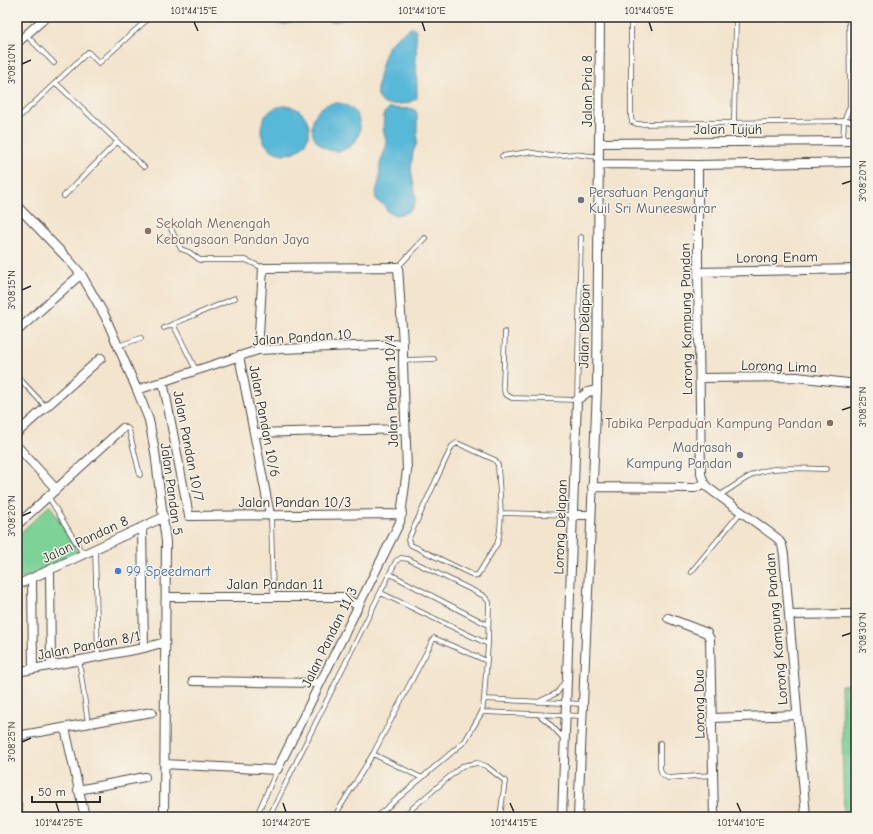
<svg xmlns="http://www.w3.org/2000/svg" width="873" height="834" viewBox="0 0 873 834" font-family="'Comic Neue',sans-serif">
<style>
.green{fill:#7bd297;stroke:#537e61}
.water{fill:#59b8d8;stroke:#427282}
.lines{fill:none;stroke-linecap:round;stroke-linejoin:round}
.service-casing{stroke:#494743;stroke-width:5.5}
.minor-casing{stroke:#494743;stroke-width:10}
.service{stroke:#fff;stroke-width:4}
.minor{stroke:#fff;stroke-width:8}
.ticks{fill:none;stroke:#2b2b2b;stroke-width:1.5}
.worship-dot{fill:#6b7280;stroke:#f7f3e8;stroke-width:1.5}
.education-dot{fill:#8d6e63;stroke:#f7f3e8;stroke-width:1.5}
.shop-dot{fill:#3f7fe0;stroke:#f7f3e8;stroke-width:1.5}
.labels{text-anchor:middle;stroke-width:3;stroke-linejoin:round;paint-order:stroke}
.street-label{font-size:14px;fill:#2b2b2b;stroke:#f7f3e8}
.worship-label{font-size:14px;fill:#5b616d;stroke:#f7f3e8;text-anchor:start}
.education-label{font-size:14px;fill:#785e54;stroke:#f7f3e8;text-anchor:start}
.shop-label{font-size:14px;fill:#366cbe;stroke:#f7f3e8;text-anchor:start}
.neatline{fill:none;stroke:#2b2b2b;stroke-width:1.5}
.ticks-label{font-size:10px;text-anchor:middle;fill:#2b2b2b}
</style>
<rect width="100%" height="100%" fill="#f7f3e8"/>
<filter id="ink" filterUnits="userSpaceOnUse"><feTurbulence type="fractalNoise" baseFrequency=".025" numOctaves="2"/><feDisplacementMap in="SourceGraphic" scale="8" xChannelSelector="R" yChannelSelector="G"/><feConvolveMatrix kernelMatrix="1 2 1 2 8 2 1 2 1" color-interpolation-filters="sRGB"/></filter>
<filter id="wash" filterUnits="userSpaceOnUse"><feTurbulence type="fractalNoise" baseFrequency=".012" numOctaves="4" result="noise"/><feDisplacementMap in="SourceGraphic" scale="16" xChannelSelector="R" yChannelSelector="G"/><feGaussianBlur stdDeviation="0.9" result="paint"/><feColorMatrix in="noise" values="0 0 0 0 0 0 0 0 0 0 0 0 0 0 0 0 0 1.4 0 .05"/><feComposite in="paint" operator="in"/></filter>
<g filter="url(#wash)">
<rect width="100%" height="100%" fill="#f3e4cd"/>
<path class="green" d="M50 505 78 553 17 581V536Z
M856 684V817H844L841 685Z"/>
<path class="water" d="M266 17H301C290 26 276 27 266 17Z
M319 17H347C338 23 328 23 319 17Z
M411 28H415L416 32 417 98C406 106 397 104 384 104 381 101 378 98 377 93 376 86 385 48 391 43 396 37 404 32 411 28Z
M312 127a24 24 0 1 1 48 0a24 24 0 1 1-48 0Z
M261 130a24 24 0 1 1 48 0a24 24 0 1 1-48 0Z
M389 108 414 109 417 113V143L413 152 411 169 416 198 413 208 406 213 395 215 388 212 383 204 378 202 375 196 379 181 380 164 387 144 383 129 384 113Z"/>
</g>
<g filter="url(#ink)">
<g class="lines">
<g class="service-casing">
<path id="service" d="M631 17V117L632 122 637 124 856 121
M26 35 54 63
M56 83 144 167
M850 106 856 115
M17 119 88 52 99 63 150 17
M734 122 736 17
M843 141 844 121 850 106 849 17
M502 156 528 152 551 156 574 154 599 157
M64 196 117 142
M171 229 181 249 189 252 200 260H246L263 268
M398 267 425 238
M173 324 235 298
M164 328 173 324 196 370
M505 332 503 386 505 394 512 398 577 400 581 237
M118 346 141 338
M403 360 434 359
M17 376 46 407
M123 428H127L129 430 140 475
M457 443 495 460 498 465C499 487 504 523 497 544L477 576 473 575 411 545 408 540 452 446Z
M48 496 83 554
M719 496C730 489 742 480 754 474 774 465 804 469 826 469
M500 513 573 515
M271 516 273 597
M95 549 98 656
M691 572 741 512
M390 574 488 625
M381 593 488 644
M79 660 88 723
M484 699 583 704
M540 701 557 693 565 681
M482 712 583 716
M539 715 548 722 563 738
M660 743V768L662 774 668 778 713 775
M373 754 422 778
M256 817 277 770
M269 817 396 561 401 558 408 559 484 596 489 602 488 644 484 699 482 712 465 741 376 817
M334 817 373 754 434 638 487 661
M402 817 462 766 477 763 486 766 505 781 500 817"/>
</g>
<g class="minor-casing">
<path id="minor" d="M17 43 46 17
M599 143 856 141
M599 164 698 165 856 162
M698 165V272L701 474 704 483 707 487 777 538 782 545 784 555 806 817
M17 206 67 258 81 274 105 316 137 390 149 420 155 452 166 542 164 817
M698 272 856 269
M17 331 81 274
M239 356 270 515
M700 378 797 377 856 384
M163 381 189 516 402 514
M137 390 258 350 403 344
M17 433 101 358
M254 433 405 429
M17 446 56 489
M592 487 695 488 704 483
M573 515H591
M17 525 123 428
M142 527 144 648
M50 570 51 666
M32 578 33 669
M17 585 164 517
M166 597H344L358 606
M789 615 856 614
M668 618 707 633 710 639 714 817
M17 672 144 648 165 642
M193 681 320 683
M712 718 797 715
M65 728 85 817
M17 736 152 712
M164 764 277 770 400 522 407 470 403 365V344L398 267 263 268 258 350
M78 790 145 777
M17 804 19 817
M562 817 577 400 588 392 597 390
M578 817 597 390 600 17"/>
</g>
<use href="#service" class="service"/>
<use href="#minor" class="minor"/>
</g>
</g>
<path class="ticks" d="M194 22 198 31M422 22 425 31M649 22 652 31M22 64 31 60M842 184 851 181M22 290 31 286M842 410 851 407M22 516 31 512M842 636 851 633M22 742 31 738M56 803 59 812M283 803 286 812M510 803 514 812M737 803 741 812"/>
<g class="worship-dot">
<circle cx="581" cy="200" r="4"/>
<circle cx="740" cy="455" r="4"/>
</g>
<g class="education-dot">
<circle cx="148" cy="231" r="4"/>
<circle cx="830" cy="423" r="4"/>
</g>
<circle class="shop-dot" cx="118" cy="571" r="4"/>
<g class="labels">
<g class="street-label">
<text transform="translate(587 91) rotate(-90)" y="5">Jalan Pria 8</text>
<text x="728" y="134">Jalan Tujuh</text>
<text transform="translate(777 257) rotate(-1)" y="5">Lorong Enam</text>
<text transform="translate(686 319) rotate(-91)" y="5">Lorong Kampung Pandan</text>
<text transform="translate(584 326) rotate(-89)" y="5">Jalan Delapan</text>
<text transform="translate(302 337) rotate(-4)" y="5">Jalan Pandan 10</text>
<text transform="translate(779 366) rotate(2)" y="5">Lorong Lima</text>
<text transform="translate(391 391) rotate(-92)" y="5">Jalan Pandan 10/4</text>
<text transform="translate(265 421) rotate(79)" y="5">Jalan Pandan 10/6</text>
<text transform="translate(189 446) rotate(79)" y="5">Jalan Pandan 10/7</text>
<text transform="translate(172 489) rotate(82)" y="5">Jalan Pandan 5</text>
<text x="295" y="507">Jalan Pandan 10/3</text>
<text transform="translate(560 527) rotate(-88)" y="5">Lorong Delapan</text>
<text transform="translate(85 539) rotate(-25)" y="5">Jalan Pandan 8</text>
<text x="275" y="589">Jalan Pandan 11</text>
<text transform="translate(776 629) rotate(-95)" y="5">Lorong Kampung Pandan</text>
<text transform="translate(329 637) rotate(-64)" y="5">Jalan Pandan 11/3</text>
<text transform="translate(89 645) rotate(-11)" y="5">Jalan Pandan 8/1</text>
<text transform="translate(699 704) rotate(-91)" y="5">Lorong Dua</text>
</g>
<g class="worship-label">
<text x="589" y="197">Persatuan Penganut<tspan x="589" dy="16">Kuil Sri Muneeswarar</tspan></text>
<text x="732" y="452" text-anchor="end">Madrasah<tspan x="732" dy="16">Kampung Pandan</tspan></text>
</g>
<g class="education-label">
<text x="156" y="228">Sekolah Menengah<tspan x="156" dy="16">Kebangsaan Pandan Jaya</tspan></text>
<text x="822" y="428" text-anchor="end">Tabika Perpaduan Kampung Pandan</text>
</g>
<g class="shop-label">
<text x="126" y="576">99 Speedmart</text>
</g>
</g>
<rect width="873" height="834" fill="none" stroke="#f7f3e8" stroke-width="44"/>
<path d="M32 796v6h68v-6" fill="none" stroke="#2b2b2b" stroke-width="2"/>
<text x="38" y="796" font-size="12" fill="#2b2b2b" stroke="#f7f3e8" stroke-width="3" paint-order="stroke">50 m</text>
<rect x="22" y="22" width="829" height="790" class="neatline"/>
<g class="ticks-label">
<text x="194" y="14">101°44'15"E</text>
<text x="422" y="14">101°44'10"E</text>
<text x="649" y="14">101°44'05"E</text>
<text transform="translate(11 64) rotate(-90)" y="4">3°08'10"N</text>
<text transform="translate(862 181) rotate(-90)" y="4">3°08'20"N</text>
<text transform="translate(11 290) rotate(-90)" y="4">3°08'15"N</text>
<text transform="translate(862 407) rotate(-90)" y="4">3°08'25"N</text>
<text transform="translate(11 516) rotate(-90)" y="4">3°08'20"N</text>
<text transform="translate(862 633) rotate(-90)" y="4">3°08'30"N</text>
<text transform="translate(11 742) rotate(-90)" y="4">3°08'25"N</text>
<text x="59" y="826">101°44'25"E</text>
<text x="286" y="826">101°44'20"E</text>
<text x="514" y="826">101°44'15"E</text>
<text x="741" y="826">101°44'10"E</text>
</g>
</svg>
